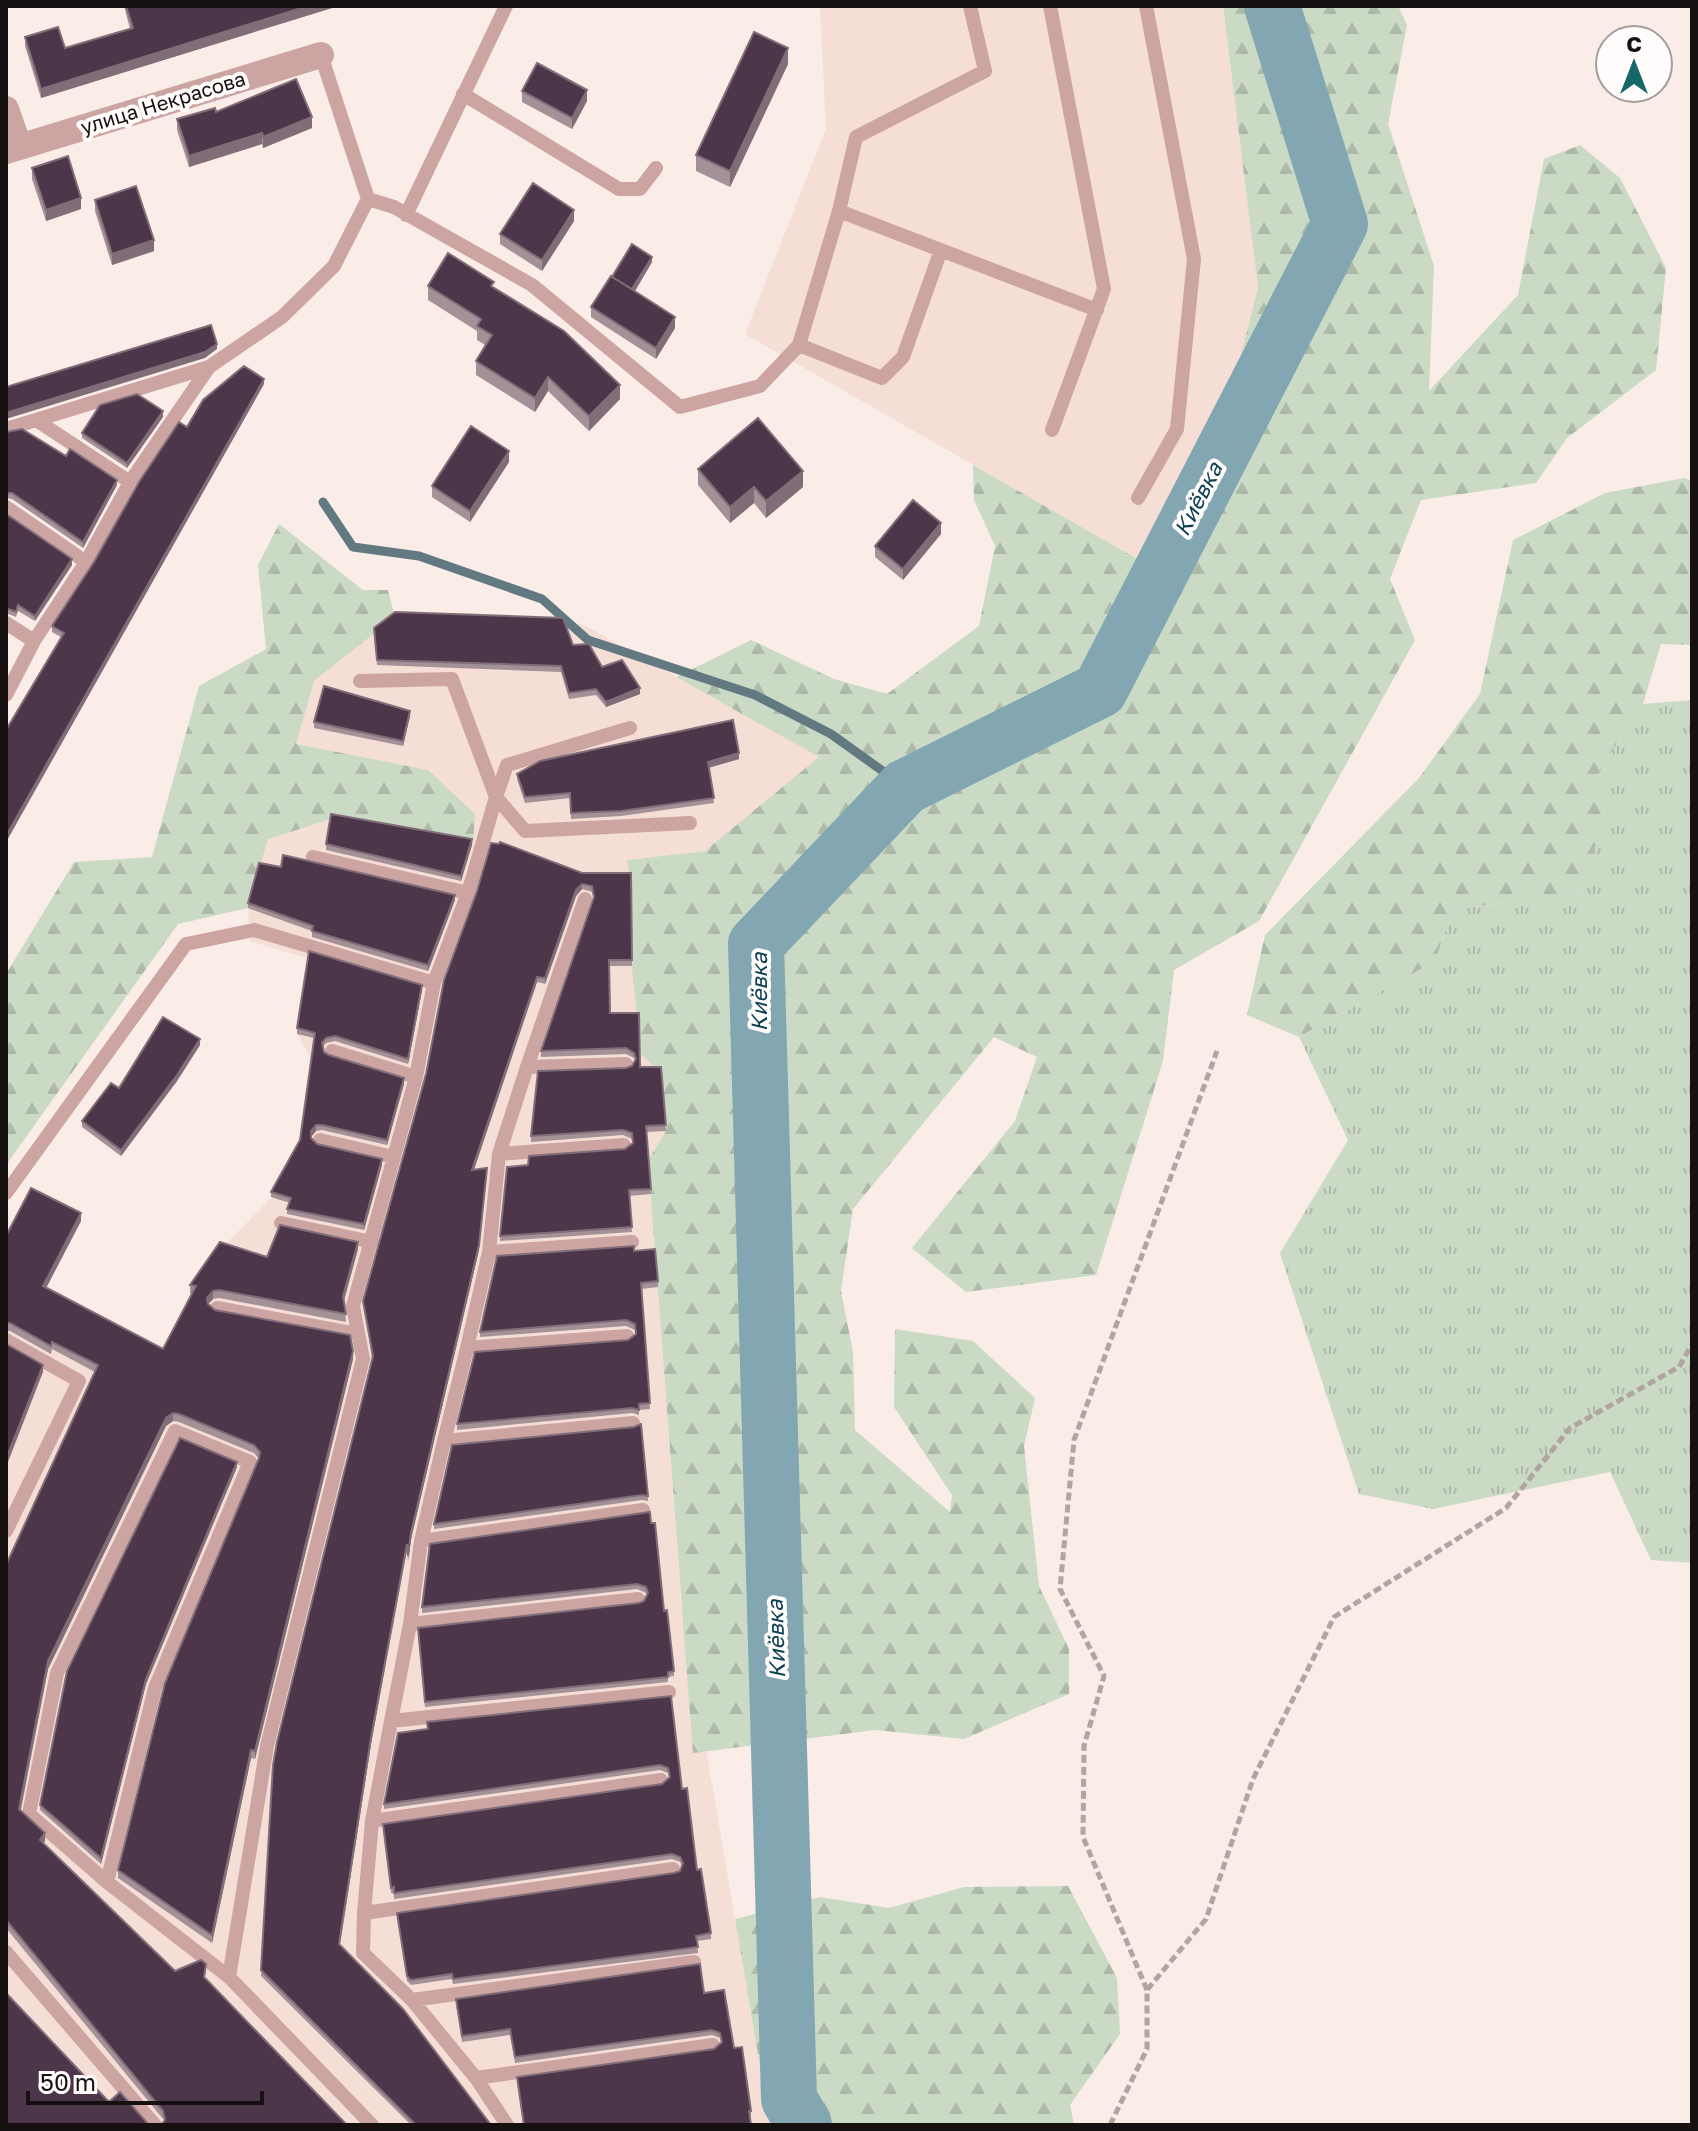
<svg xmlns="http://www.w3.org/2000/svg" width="1698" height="2131" viewBox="0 0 1698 2131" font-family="'Golos Text',sans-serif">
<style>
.built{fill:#f5ded6}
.grass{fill:url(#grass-tufts)}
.forest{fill:url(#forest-firs)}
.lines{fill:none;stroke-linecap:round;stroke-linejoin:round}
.stream{stroke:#627981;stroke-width:9}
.river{stroke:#82a6b2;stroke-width:56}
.path{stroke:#b0a5a1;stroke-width:5;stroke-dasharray:8 4;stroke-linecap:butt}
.service{stroke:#cca5a3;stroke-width:14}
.minor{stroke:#cca5a3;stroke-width:26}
.wall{fill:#a49198}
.shaded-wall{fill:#816d78}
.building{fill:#4d3649;stroke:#816d78;stroke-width:2}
.labels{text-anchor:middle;stroke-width:8;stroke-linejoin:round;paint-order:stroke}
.street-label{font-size:20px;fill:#161110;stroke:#fffcfb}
.water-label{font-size:22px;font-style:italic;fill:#0b4150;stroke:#fffcfb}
</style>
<defs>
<pattern id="grass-tufts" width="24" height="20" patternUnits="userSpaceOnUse" patternTransform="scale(2)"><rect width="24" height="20" fill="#cadac5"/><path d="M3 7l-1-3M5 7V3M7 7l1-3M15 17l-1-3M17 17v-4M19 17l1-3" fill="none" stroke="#adbaa8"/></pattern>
<pattern id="forest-firs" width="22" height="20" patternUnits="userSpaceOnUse" patternTransform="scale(2)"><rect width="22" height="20" fill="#cadac5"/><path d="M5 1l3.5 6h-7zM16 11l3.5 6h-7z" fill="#adbaa8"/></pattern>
</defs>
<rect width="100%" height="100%" fill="#faece7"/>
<path class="built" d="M820 6H1223L1258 287 1218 448 1146 564 745 334 826 129Z
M395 617 582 624 820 757 705 851 627 860 661 1072 666 1131 648 1160 681 1602 770 2125H6V1275L163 1357 185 1315 190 1293 220 1250 272 1197 299 1147 312 1061 297 1034 309 959 250 941 248 908 314 681Z"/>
<path class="grass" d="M1692 700V1563L1651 1560 1610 1472 1433 1509 1359 1494 1280 1253 1348 1140 1299 1037 1435 961 1453 909 1582 894 1604 816 1599 770 1643 704Z"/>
<path class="forest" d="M1223 6H1398L1407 25 1388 124 1434 266 1429 391 1518 295 1544 159 1580 145 1620 178 1666 268 1656 370 1567 438 1536 483 1421 500 1390 579 1415 640 1259 921 1174 970 1163 1061 1096 1275 966 1292 912 1248 1015 1121 1037 1057 994 1037 853 1209 841 1291 853 1352 855 1430 950 1512 952 1495 894 1407 895 1329 973 1341 1035 1398 1024 1446 1039 1586 1069 1649V1694L964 1739 875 1730 693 1753 648 1160 666 1131 661 1073 640 1053C639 1023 634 995 632 966 629 930 634 895 627 860L705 851 819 757 676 677 751 640 834 679 887 694 979 626 995 546 974 500 973 465 1146 564 1218 448 1258 287Z
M1684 478 1692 481V645L1661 644 1643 704 1599 770 1604 816 1582 894 1453 909 1435 961 1299 1037 1247 1015 1265 935 1419 778 1480 694 1513 540 1605 493Z
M279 524 363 590H388L395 617 314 681 296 744 428 770 475 814 473 845 331 819 268 839 248 908 178 924 6 1165V974L74 862 152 857 199 686 266 649 258 565Z
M1068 1886 1117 1978 1120 2034 1070 2105 1074 2125H770L735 1919 820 1897 889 1908 964 1887Z"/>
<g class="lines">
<path class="stream" d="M323 502 353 547 419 556 542 599 588 640 755 695 831 734 905 787"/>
<path class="river" d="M804 2125 789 2099 756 944 905 787 1100 690 1340 224 1272 6"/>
<path class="path" d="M1147 1990 1083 1837 1084 1746 1104 1676 1060 1589 1074 1440 1217 1051
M1110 2125 1147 2049V1990L1206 1919 1253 1779 1334 1617 1506 1508 1570 1428 1679 1367 1692 1344"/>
<path class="service" d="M1050 6 1104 289 1052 430
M321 55 368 199 394 207 532 285 680 407 760 386 799 345 839 211 856 137 985 71 970 6
M463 94 619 189H640L656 168
M839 211 1097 310
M406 215 506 6
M799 345 882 378 903 357 941 250
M36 420 209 367
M6 429 36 420 130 482
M1138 498 1177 429 1194 259 1146 6
M6 507 86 562
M6 623 34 641
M360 681 452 679 496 797 468 893 434 983 416 1077 353 1306 363 1359 267 1746 229 1977 372 2125
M6 695 34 641 86 562 130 482 209 367 282 317 334 266 368 199
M630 728 507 765 496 797 525 831 690 823
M313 857 468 893
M332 1051 416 1077
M527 1067 585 899
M320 1140 393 1157
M499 1154 527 1067 626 1064
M6 1193 186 944 254 930 434 983
M281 1223 372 1242
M489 1252 499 1154 624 1145
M217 1308 357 1334
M6 1340 79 1381 6 1531
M467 1348 489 1252 632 1242
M444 1441 467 1348 627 1336
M421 1541 444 1441 633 1423
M410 1624 421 1541 643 1510
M391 1721 410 1624 638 1599
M372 1821 391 1721 669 1692
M107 1882 29 1814 57 1673 175 1431 250 1462 155 1688 107 1882 229 1977
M364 1913 372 1821 661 1780
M6 1952 155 2125
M412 2000 363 1953 364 1913 673 1869
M476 2078 412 2000 694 1962
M507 2125 476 2078 713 2045"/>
<path class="minor" d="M6 109 19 146
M6 151 321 55"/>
</g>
<path class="wall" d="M124 6H332V8L41 98 25 46V37L65 48 130 29Z
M788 64 730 187 696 171V155Z
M522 91 587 101 572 129 522 102Z
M216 112 312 128 263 148 262 144 189 167 177 130V119Z
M32 168 81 209 46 221 32 179Z
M95 200 154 251 112 265 95 211Z
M574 221 542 271 500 244V234Z
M652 262 635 291 675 328 656 359 591 317V307L612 277Z
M428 286 494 287 620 399 589 431 548 391 535 412 476 375V361L485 345 477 340V331L428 300Z
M264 384 6 842V730L61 637 52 632V626L187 427Z
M163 417 127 468 82 438V433Z
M6 432 66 456 117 485 83 548 12 499 6 498Z
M509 462 470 522 432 497V486Z
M698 469 803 487 766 518 754 503 730 523 698 485Z
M6 514 72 565 35 621 18 611 16 617 6 613Z
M941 534 903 580 875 557V546Z
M374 633 573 645 602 667 640 694 606 707 596 695 569 699 561 672 377 665Z
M410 716 403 746 314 728V722Z
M739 759 708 768 714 803 621 816 571 819 570 798 525 803 517 779V774Z
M326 844 472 845 461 881 326 850Z
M582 873H631L632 966H610V1013H639L640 1067H661L666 1131 646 1132 651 1194 629 1196 632 1232 500 1241V1236L528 1165 625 1149 632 1144V1139L623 1135 531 1142V1136L626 1068 632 1066 635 1061 634 1058 626 1054 541 1057V1051L594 899 592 892 582 889 576 896 545 984 537 982 474 1170 479 1250 411 1539 408 1562 407 1550 371 1744 340 1945 491 2125H411L261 1976 273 1765 372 1358 363 1301Z
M455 900 428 971 312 937V931L248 908V903Z
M422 990 408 1064 335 1041 326 1043 323 1047 324 1052 329 1055 404 1084 387 1145 322 1130 316 1131 311 1137 317 1144 382 1165 364 1230 287 1214V1209L290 1203 271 1197V1192L300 1140 314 1038 297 1034V1028Z
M200 1045 177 1081 121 1156 82 1127V1121L119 1088Z
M81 1221 46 1288 163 1349 192 1293H190V1285L267 1257 358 1249 344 1301 346 1322 219 1298 213 1299 208 1304 215 1310 353 1359 255 1759 251 1758 212 1943 118 1878V1870L259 1459 254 1453 179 1422 173 1421 166 1426 48 1669 21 1810 45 1841 43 1843 175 1971 206 1972 163 2121V2119L6 1928V1565L95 1372 52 1349 51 1354 10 1331H6V1236Z
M634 1251 658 1281V1287L641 1289 650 1409 639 1410V1415L632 1413 457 1430V1424L628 1340 636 1335 635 1330 626 1326 480 1337V1332Z
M634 1427 648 1496V1501L642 1500 434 1529V1524Z
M237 1467 146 1684 101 1864 40 1810V1805Z
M650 1512 664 1611 674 1671V1676L668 1677V1682L425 1707 418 1633 639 1603 644 1601 647 1596 646 1593 637 1589 422 1613V1607Z
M671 1696 682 1789 697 1870 711 1933V1939L697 1941 698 1953 453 1984 452 1979 411 1985 407 1981 397 1913 674 1873 680 1871 682 1866 680 1862 672 1859 394 1899V1893H391L383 1824 662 1784 669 1778 668 1773 660 1770 384 1809V1804Z
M704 1993 734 2048 751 2111V2116H749L751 2125H523L517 2077 714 2049 721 2043 720 2038 712 2035 515 2063 510 2035 462 2042 456 2004V1999Z"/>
<path class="shaded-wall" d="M308 6H332V8L41 98V89Z
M788 48V64L730 187V171Z
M587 90V101L572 129V118Z
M312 117V128L263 148V137Z
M262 133V144L189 167V156Z
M81 198V209L46 221V210Z
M574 210V221L542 271V260Z
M154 240V251L112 265V254Z
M652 257V262L632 296V290Z
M675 317V328L656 359V348Z
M217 344V349L205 358 6 419V413Z
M548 377V391L535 412V398Z
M264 379V384L6 842V836Z
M620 385V399L589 431V416Z
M163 411V417L127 468V463Z
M509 451V462L470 522V511Z
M803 471V487L766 518V501Z
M117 480V485L83 548V542Z
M754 487V503L730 523V507Z
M941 523V534L903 580V569Z
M72 559V565L35 621V616Z
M640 688V694L606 707V702Z
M410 711V716L403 746V741Z
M739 753V759L708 768V762Z
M472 839V845L461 881V876Z
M582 884V889L576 896 545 984V978L576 890Z
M455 895V900L428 971V965Z
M537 977V982L472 1175V1170Z
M422 985V990L408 1064V1059Z
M200 1039V1045L177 1081 121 1156V1150Z
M404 1078V1084L387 1145V1140Z
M316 1125V1131L311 1137V1131Z
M382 1159V1165L364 1230V1224Z
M487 1174 479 1250 411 1539 408 1562 411 1533Z
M81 1213V1221L43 1294V1286Z
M358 1242V1249L343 1303V1296Z
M213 1291V1299L207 1305V1298Z
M353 1351V1359L255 1759V1751Z
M43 1365V1372L6 1467V1459Z
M173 1413V1421L166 1426 48 1669 19 1816V1809L48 1661 166 1418Z
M237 1462V1467L146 1684 101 1864V1858L146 1679Z
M407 1544 371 1744 339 1950 371 1738Z
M251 1750V1758L212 1943V1935Z
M45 1833V1841L40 1848V1840Z"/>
<path class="building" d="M126 6H308L41 89 25 37 58 27 65 48 133 28Z
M754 32 788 48 730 171 696 155Z
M537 63 587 90 572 118 522 91Z
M296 79 312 117 263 137 262 133 189 156 177 119 215 108 216 112Z
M68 156 81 198 46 210 32 168Z
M533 183 574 210 542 260 500 234Z
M136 186 154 240 112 254 95 200Z
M632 244 652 257 632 289 612 277Z
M448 253 494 282 491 286 564 331 620 385 589 416 548 377 535 398 476 361 492 335 477 326 481 319 428 286Z
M611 276 675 317 656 348 591 307Z
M211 325 217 344 205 352 6 413V387Z
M244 366 264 379 6 836V730L64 633 52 626 94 562 139 482 179 422 187 427 203 400Z
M137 394 163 411 127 463 82 433 100 405Z
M758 418 803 471 766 501 754 487 730 507 698 469Z
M471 426 509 451 470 511 432 486Z
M22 429 66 456 70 449 117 480 83 542 12 493H6V432Z
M913 500 941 523 903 569 875 546Z
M6 514 72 559 35 616 18 605 16 612 6 608Z
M395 612 563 618 573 645 589 644 602 667 622 660 640 688 606 702 596 689 569 693 561 666 377 660 374 628Z
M324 686 410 711 403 741 314 722Z
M733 720 739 753 708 762 714 798 621 811 571 813 570 793 525 797 517 774 540 761Z
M331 814 472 839 461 876 326 844Z
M500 842 582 873H631L632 960H609L610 1013H639L640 1067H661L666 1125 646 1126 651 1189 629 1190 632 1227 500 1236 507 1167 528 1165 529 1156 625 1149 633 1143 632 1133 623 1130 531 1136 538 1071 626 1068 632 1066 636 1059 634 1053 626 1048 541 1051 594 897 592 886 582 884 576 890 545 978 537 977 472 1170 487 1168 479 1245 411 1533 408 1556 407 1544 371 1738 339 1944 403 2009 491 2125H416L261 1970 273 1765 277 1742 373 1356 363 1301 426 1074 444 980 477 891 491 843 499 844Z
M283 855 455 895 428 965 312 931 313 926 248 903 259 863 281 867Z
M309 951 422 985 408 1059 335 1036 326 1038 322 1043 324 1052 329 1055 404 1078 387 1140 322 1125H316L311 1131V1138L317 1144 382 1159 364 1224 287 1209 291 1198 271 1192 300 1140 315 1033 297 1028Z
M163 1017 200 1039 177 1075 121 1150 82 1121 111 1083 119 1088Z
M31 1188 81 1213 43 1286 163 1349 196 1286 190 1285 220 1242 267 1257 280 1225 358 1242 343 1296 346 1314 219 1290 213 1291 207 1298 208 1304 215 1310 350 1335 353 1351 255 1751 251 1750 212 1935 118 1870 165 1683 259 1458 260 1452 254 1445 179 1414 173 1413 166 1418 48 1661 19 1809 45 1833 40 1840 175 1971 201 1960 206 1964 204 1977 347 2125H161L165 2120 163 2111 6 1920V1565L98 1365 52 1342 51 1346 10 1323H6V1236Z
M634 1246V1251L655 1249 658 1281 641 1283 650 1403 639 1404V1410L632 1408 457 1424 475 1352 628 1340 636 1334 635 1324 626 1320 480 1332 497 1256Z
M6 1344 43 1365 6 1459Z
M641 1424 648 1496 642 1495 434 1524 452 1445 634 1427Z
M180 1438 237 1462 146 1679 101 1858 40 1805 67 1671Z
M650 1512 651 1523H655L664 1611 667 1610 674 1671 668 1672V1677L425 1702 418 1628 639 1603 644 1601 648 1593 646 1587 637 1584 422 1607 430 1544Z
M671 1696 682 1789 687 1788 697 1870 701 1869 711 1933 696 1936 698 1947 453 1979 452 1974 411 1980 407 1976 397 1913 674 1873 680 1871 683 1863 680 1857 672 1854 394 1893V1887L391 1888 383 1824 662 1784 670 1777 668 1768 660 1765 384 1804 398 1733 428 1729 427 1722Z
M700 1964 704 1993 724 1990 734 2048 742 2047 751 2111H749L751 2125H524L517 2077 714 2049 722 2042 720 2033 712 2030 515 2057 510 2029 462 2036 456 1999Z
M6 1993 109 2102 120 2092 149 2125H6Z"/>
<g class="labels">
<g class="street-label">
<text transform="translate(163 103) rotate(-17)" y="7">улица Некрасова</text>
</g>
<g class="water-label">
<text transform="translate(1198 499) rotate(-63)" y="8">Киёвка</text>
<text transform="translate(759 992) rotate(-90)" y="8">Киёвка</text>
<text transform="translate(776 1639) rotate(-92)" y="8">Киёвка</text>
</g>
</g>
<rect width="1698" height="2131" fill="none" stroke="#161110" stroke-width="16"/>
<g transform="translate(1634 64)"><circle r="38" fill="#fffcfb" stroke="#a29e9d" stroke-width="2"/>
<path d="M0-6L14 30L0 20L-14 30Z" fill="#186768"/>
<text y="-12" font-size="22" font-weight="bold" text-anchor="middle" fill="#161110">С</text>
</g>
<path d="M28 2091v12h234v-12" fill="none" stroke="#161110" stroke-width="4"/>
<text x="40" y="2091" font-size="24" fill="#161110" stroke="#fffcfb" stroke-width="6" paint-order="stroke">50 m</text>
</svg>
